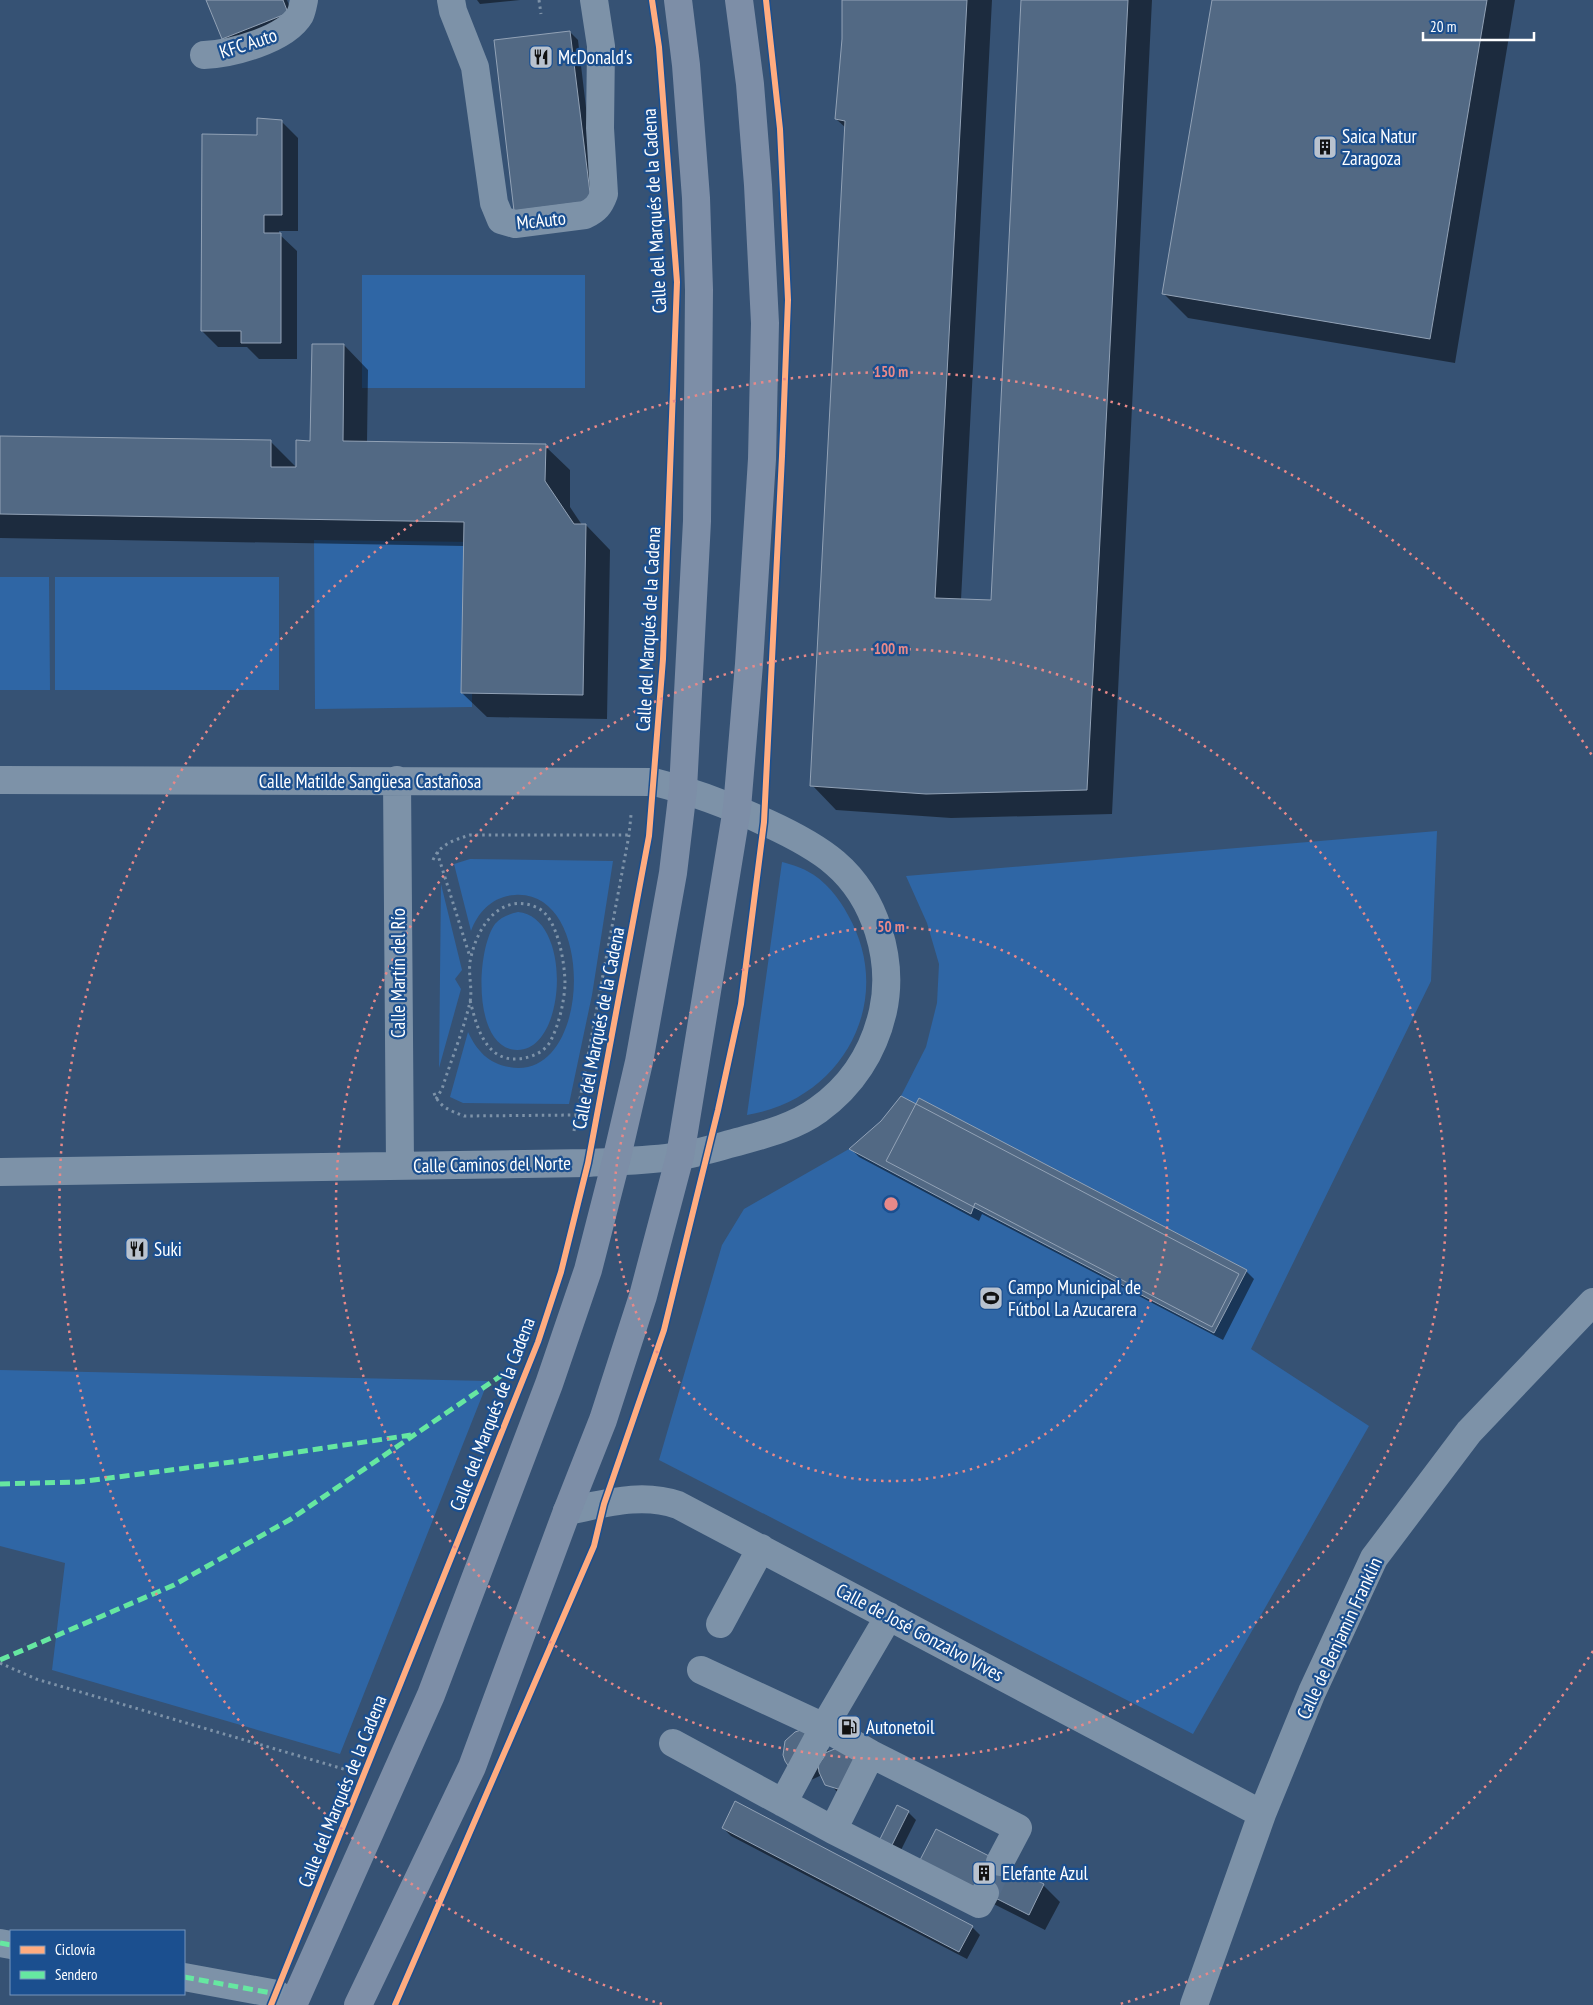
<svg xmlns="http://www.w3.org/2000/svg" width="1593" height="2005" viewBox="0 0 1593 2005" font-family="'PT Sans Narrow',sans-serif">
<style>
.green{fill:#2f66a5}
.shadow{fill:#0007}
.building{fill:#526984;stroke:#92a2b6}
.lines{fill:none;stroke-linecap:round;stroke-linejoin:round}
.minor-tunnel{stroke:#546c89;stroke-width:28;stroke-dasharray:28 14;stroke-linecap:butt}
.path{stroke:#7d92a8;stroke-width:3;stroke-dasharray:2.5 4;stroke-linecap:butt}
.minor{stroke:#7d92a8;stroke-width:28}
.major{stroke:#7d8ea7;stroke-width:28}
.quiet{stroke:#66e7a1;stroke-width:5;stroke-dasharray:10 5;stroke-linecap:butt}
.cycleway-casing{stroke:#1b4f8f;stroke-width:9}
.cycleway{stroke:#ffac80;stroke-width:6}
.ring{fill:none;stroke:#e88989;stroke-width:2.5;stroke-dasharray:2.5 5}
.labels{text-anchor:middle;stroke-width:4.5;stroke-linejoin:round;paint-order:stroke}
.street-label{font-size:19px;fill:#fff;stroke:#1b4f8f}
.poi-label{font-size:19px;fill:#fff;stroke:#1b4f8f;text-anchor:start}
.centre{fill:#e88989;stroke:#1b4f8f;stroke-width:2.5}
.ring-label{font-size:15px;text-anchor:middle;font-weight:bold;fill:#e88989;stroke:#1b4f8f;stroke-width:4.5;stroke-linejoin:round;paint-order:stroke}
</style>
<rect width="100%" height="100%" fill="#365274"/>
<path class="green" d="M362 275H585V388H362Z
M314 540 473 542 472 707 315 709Z
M0 577H49L50 690H0Z
M55 577H279V690H55Z
M1437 831 1431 981 1251 1349 1369 1426 1193 1734 659 1460 722 1245 744 1209 849 1149 881 1121 901 1096 926 1047 937 1003 939 964 927 923 906 876Z
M470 859 613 861 592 995 569 1104 463 1103 450 1097 468 1032C477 1051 488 1063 509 1067 592 1083 597 889 515 895 493 896 478 912 471 931L454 864Z
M782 862C790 864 800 867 807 871 825 880 839 898 848 915 897 1001 842 1100 747 1115Z
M441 884 462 970 455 979 461 989 439 1068Z
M518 912C573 917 567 1051 517 1050 472 1049 476 950 495 924 501 917 509 914 518 912Z
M0 1370 488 1381 340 1754 52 1670 65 1563 0 1546Z"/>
<path class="shadow" d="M208 0H287L295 21 231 46 223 38Z
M477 0H520L480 4Z
M843 0H992L961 600 992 601 1022 0H1152L1112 814 951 818 836 810 812 785 846 128 836 119 843 39Z
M1213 0H1515L1455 363 1188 318 1163 293Z
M570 32 578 40 598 209 523 218Z
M281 121 298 138V231H279V234L297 251V359H259L247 347H218L202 331 258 136Z
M344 345 368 370 367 443 545 446 570 470V507L582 525H586L610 550 607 719 487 717 462 693 465 546 0 538V437L270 441 297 468 311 442Z
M916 1105 1246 1271 1254 1279 1223 1340 982 1214 979 1221 859 1157 851 1149Z
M827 1747 829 1753 840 1795 822 1775 811 1780Z
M908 1812 916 1820 899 1854 889 1849Z
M723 1828 972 1927 980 1935 967 1959 731 1836Z
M938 1876 1043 1885 1060 1902 1045 1930Z"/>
<path class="building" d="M206 0H283L288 13 222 39Z
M842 0H967L935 598 991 600 1021 0H1128L1087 790 926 794 810 786 845 121 835 119 842 39Z
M1212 0H1487L1430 339 1162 294Z
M570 31 591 201 514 211 494 40Z
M257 118 282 120V215H264V233H281V343H241V331H201L202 134 257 135Z
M312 344H344L343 441 546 444 545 481 574 524H586L583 695 461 693 464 522 0 514V436L271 440V467H296V440L310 441Z
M901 1096 1239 1274 1212 1327 975 1203 971 1214 849 1149 881 1121Z
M919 1098 1247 1270 1214 1333 886 1161Z
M801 1730 823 1744 824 1757 815 1769 789 1767 785 1761 783 1755 785 1741 795 1732Z
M837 1748 858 1762 844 1789H838L825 1785 819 1772 818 1765 825 1753Z
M735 1801 973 1926 959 1952 722 1828Z
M897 1805 909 1811 891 1847 879 1841Z
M936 1829 1044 1884 1029 1915 920 1860Z"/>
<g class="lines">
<path class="minor-tunnel" d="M985 1893 1000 1862"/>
<path class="path" d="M539 0 541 14
M437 852 470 957
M433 860C440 844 454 840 470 835H629
M434 1093C439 1107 451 1111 464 1116L578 1115
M436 1099 442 1089C451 1060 463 1032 470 1002 473 988 467 972 471 957 478 925 502 891 538 908 558 918 565 964 565 984 564 1003 559 1025 550 1042 545 1051 534 1056 525 1058 487 1066 477 1029 470 1000
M574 1131 629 835 631 815
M0 1663 36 1679 347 1770"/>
<path class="minor" d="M451 0 453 11 475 67 494 203 501 220 515 224 585 215C596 210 600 205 604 194L600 128 601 46 594 0
M204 55C231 54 285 40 300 15 302 11 303 5 304 0
M0 780 654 782C695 792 729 805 767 823 791 834 815 846 835 863 876 898 894 960 883 1011 874 1051 852 1086 818 1110 796 1126 767 1134 741 1141 721 1146 700 1153 679 1156 649 1161 619 1161 588 1163L0 1172
M397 780 400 1165
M567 1511C604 1504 641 1492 678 1505L1262 1814
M720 1624 761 1548
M701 1670 824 1727 871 1754 1018 1828 1000 1862
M673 1743 833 1830 979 1904 985 1893
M783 1803 824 1727 889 1616
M833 1830 871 1754
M0 1943 11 1945
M184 1977 277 1994
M1194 2005 1262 1814 1312 1692 1374 1558 1469 1432 1593 1302"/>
<path class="major" d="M293 2005 431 1695 549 1384 588 1270 616 1161 639 1062 673 873 683 789 697 521 699 290 696 198 686 65 678 0
M358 2005 472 1767 567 1511 603 1420 643 1296 680 1156 737 808 749 664 762 459 765 323 758 185 750 84 739 0"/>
<path class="quiet" d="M0 1484 79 1482 232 1462 411 1435
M0 1660 174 1585 291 1519 502 1375
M0 1943 11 1945
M184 1977 277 1994"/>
<g class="cycleway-casing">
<path id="cycleway" d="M271 2005 538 1342 561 1272 588 1163 649 836 663 659 677 282 659 47 652 0
M395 2005 594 1546 604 1504 664 1330 718 1110 741 1004 764 822 782 456 788 300 780 129 766 0"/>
</g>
<use href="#cycleway" class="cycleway"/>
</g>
<g class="ring">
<circle cx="891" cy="1204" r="277"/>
<circle cx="891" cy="1204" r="555"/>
<path d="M1593 1651A832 832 0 0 1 1120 2004M662 2004A832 832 0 1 1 1593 757"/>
</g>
<defs>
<g id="restaurant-square" transform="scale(1.25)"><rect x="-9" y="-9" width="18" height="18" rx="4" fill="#b9c2ce" stroke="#1b4f8f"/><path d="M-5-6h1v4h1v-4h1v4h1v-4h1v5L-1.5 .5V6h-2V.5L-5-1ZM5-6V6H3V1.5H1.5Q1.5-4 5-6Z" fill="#111"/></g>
<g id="building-square" transform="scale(1.25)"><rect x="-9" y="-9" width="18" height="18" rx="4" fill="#b9c2ce" stroke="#1b4f8f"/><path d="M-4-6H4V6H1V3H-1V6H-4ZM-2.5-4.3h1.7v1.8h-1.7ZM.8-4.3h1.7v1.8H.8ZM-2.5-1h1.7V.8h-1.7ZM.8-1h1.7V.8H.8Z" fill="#111"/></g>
<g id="stadium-square" transform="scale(1.25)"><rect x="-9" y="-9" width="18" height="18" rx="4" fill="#b9c2ce" stroke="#1b4f8f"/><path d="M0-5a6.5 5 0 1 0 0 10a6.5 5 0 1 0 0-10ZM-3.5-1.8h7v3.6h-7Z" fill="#111"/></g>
<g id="fuel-square" transform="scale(1.25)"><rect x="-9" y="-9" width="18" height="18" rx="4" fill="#b9c2ce" stroke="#1b4f8f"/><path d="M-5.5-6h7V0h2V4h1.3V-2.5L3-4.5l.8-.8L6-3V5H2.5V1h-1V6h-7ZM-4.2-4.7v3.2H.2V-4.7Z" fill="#111"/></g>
</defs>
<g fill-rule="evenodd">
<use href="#restaurant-square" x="541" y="57"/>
<use href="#building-square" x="1325" y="147"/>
<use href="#restaurant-square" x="137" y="1249"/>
<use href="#stadium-square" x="991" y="1298"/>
<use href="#fuel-square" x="849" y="1727"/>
<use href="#building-square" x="984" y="1873"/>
</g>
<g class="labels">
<g class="street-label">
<text transform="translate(248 43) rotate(-18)" y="7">KFC Auto</text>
<text transform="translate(654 211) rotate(-93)" y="7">Calle del Marqués de la Cadena</text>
<text transform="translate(541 220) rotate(-6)" y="7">McAuto</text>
<text transform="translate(648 629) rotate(-87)" y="7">Calle del Marqués de la Cadena</text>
<text x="370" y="788">Calle Matilde Sangüesa Castañosa</text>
<text transform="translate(398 973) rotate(-90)" y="7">Calle Martín del Río</text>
<text transform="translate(598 1028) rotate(-79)" y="7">Calle del Marqués de la Cadena</text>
<text transform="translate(492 1164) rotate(-1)" y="7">Calle Caminos del Norte</text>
<text transform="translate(492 1414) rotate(-69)" y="7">Calle del Marqués de la Cadena</text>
<text transform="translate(920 1632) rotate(28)" y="7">Calle de José Gonzalvo Vives</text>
<text transform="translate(1339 1638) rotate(-65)" y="7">Calle de Benjamin Franklin</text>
<text transform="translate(342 1791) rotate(-68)" y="7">Calle del Marqués de la Cadena</text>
</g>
<g class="poi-label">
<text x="558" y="64">McDonald's</text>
<text x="1342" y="143">Saica Natur<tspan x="1342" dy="22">Zaragoza</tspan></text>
<text x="154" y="1256">Suki</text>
<text x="1008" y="1294">Campo Municipal de<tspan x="1008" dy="22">Fútbol La Azucarera</tspan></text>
<text x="866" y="1734">Autonetoil</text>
<text x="1002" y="1880">Elefante Azul</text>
</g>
</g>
<circle cx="891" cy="1204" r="8" class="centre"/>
<g class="ring-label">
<text x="891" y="377">150 m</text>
<text x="891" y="654">100 m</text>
<text x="891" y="932">50 m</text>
</g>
<rect x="10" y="1930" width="175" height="65" fill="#1b4f8f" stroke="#7695bc"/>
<rect x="20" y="1946" width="25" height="8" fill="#ffac80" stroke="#7695bc"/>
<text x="55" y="1955" font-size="15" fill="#ffffff">Ciclovía</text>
<rect x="20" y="1971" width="25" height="8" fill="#66e7a1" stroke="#7695bc"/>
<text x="55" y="1980" font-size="15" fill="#ffffff">Sendero</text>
<path d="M1423 32v8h111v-8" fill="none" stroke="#ffffff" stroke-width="2.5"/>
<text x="1430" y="32" font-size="15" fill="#ffffff" stroke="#1b4f8f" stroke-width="4" paint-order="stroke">20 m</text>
</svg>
